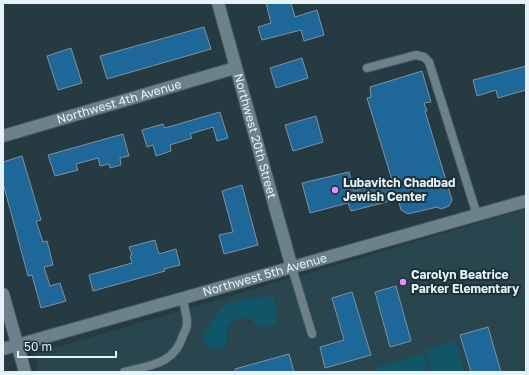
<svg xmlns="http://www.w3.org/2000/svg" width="529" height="375" viewBox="0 0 529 375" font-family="'Golos Text',sans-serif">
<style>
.built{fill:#29464f}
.green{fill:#115569}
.building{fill:#1e6899;stroke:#7f909e}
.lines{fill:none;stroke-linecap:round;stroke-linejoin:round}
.lane-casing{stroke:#46575e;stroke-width:10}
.street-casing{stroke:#46575e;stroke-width:14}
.lane{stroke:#6c828b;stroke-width:8}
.street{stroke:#6c828b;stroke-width:12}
.poi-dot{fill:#ed8cfa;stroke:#1c3037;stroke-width:1.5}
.labels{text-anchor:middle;stroke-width:4;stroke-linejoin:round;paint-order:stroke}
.street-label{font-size:12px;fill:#e6f2f6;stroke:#1c3037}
.poi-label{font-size:12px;font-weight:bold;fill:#e6f2f6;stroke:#1c3037;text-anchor:start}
</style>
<rect width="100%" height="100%" fill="#263a42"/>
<path class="built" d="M526 209V372H39L34 354Z"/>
<path class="green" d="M267 296 271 297 274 299 277 320C272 326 263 330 255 324 253 322 251 318 248 316 225 324 227 320 227 346 216 354 211 348 202 341 204 332 219 308 227 305 237 300 256 299 267 296Z
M455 341 464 372H432L426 350Z
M424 353 429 372H377L376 368Z"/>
<path class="building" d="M266 3H291L295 17 317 10 324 35 304 41 301 30 262 40 258 27 271 23Z
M204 27 211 49 107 79 100 56Z
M71 48 82 83 58 90 47 56Z
M302 58 308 78 276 88 270 68Z
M526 66V90L498 98 496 90 477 96 473 80Z
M422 71 431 102 424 103 427 111H425L452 200 449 206 441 209 437 207 408 214 401 210 398 199 351 211 348 203 310 213 302 183 349 172 354 191 392 180 367 98 371 97 370 87Z
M220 112 228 138 217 141 213 127 190 134 192 138 170 145 171 151 156 156 153 145 147 147 142 130 163 124 165 128Z
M316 116 323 142 293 151 285 125Z
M123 134 129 156 120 158 121 165 110 168 109 164 100 166 98 158 76 164 78 170 55 176 48 155Z
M22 156 41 220 36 221 43 242 47 241 53 265 44 267 50 286 60 283 66 301 41 308 32 275 28 276 3 183V162Z
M242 185 258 245 224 254 219 235 233 232 222 191Z
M155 240 159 254 176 249 180 265 164 269 165 271 93 291 89 275 132 263 130 256 132 255 129 247Z
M396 286 411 341 390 347 375 292Z
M352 292 371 355 325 368 320 347 344 340 332 298Z
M488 327 501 372H471L460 335Z
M289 354 294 372H235V369Z"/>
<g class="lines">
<g class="lane-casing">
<path id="lane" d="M367 68 416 55 424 57 429 62 477 215
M292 268 312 334
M124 372C149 366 175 364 183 335 185 332 187 327 187 323 187 316 184 306 183 299"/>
</g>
<g class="street-casing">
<g id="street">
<path id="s1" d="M218 3 292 268"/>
<path id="s2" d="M3 136 235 68"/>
<path d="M3 294 25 372"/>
<path id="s3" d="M3 349 526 201"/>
</g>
</g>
<use href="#lane" class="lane"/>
<use href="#street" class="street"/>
</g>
<g class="poi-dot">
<circle cx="335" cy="190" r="4"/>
<circle cx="403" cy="282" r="4"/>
</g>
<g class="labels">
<g class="street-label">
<text dy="4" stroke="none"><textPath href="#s2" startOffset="121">Northwest 4th Avenue</textPath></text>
<text dy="4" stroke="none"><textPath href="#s1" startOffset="138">Northwest 20th Street</textPath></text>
<text dy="4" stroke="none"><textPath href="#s3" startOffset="272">Northwest 5th Avenue</textPath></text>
</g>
<g class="poi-label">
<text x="343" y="187">Lubavitch Chadbad<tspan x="343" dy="14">Jewish Center</tspan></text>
<text x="411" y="279">Carolyn Beatrice<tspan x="411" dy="14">Parker Elementary</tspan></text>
</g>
</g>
<rect width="529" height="375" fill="none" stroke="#e6f2f6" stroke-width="8"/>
<path d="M18 351v6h98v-6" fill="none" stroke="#e6f2f6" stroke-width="2"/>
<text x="24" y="351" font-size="12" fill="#e6f2f6" stroke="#1c3037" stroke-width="3" paint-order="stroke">50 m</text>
</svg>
